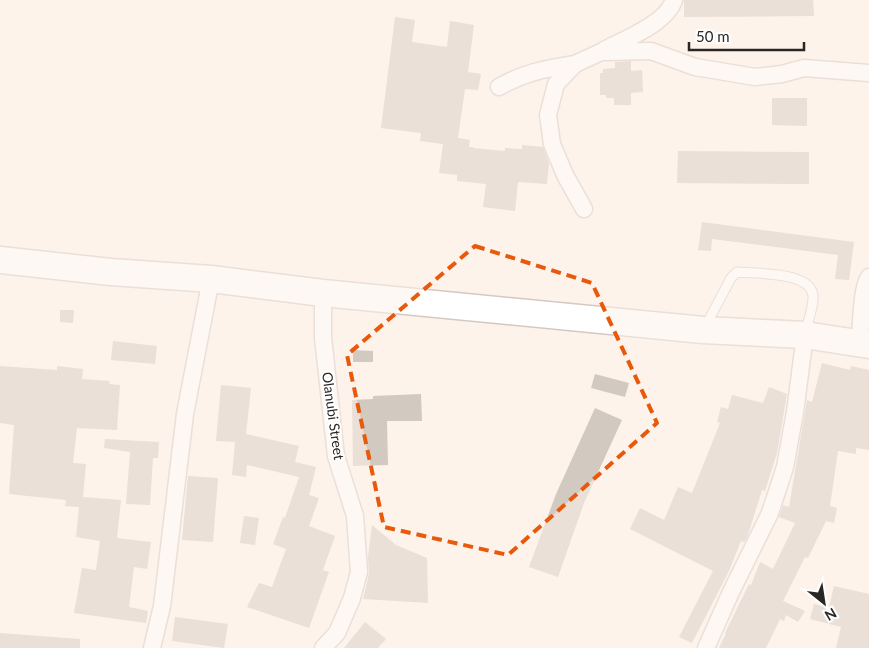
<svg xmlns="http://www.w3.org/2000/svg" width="869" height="648" viewBox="0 0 869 648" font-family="Lato,sans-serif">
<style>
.building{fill:#d2c9c1}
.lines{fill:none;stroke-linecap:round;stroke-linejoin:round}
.service-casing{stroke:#d3c9c2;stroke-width:11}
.minor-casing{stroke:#d3c9c2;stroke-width:19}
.primary-casing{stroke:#d3c9c2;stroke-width:29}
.service{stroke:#fff;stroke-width:9}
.minor{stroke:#fff;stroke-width:16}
.primary{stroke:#fff;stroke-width:26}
.marked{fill:none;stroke:#e8590c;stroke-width:4;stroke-dasharray:10 6;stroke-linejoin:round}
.labels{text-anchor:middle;stroke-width:4;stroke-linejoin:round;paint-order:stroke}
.street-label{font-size:14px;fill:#2a2623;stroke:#fff}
</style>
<rect width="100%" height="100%" fill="#fdf3eb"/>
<path class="building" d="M684 0H813L814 16 684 17Z
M395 17 415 20 412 42 447 47 450 21 474 25 468 72 481 74 478 90 465 89 458 138 470 140 469 147H473V148L505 151V148L522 149V145L543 147 549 163 547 184 518 182 515 211 483 207 486 184 457 181V175L439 173 443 144 420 141 421 133 381 128Z
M631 61V71L642 70 643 92 631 93V105H614V98H606V95H600V73H603V69L615 68V62Z
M772 98H807V126L772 125Z
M678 151 809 152V184L677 183Z
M702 222 854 242 849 280 835 279 838 255 712 239 711 251 698 250Z
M60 310H74L73 323 60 322Z
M113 341 157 346 155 364 111 360Z
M353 350 373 351V362H353Z
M822 363 850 370 851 366 869 370V450L856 448V454L838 451 830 506 837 508 834 523 826 521 808 558 805 557 783 601 805 611 798 622 786 615 784 621 780 619 766 648H719L726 633H725L749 584 751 585 760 562 773 569 795 523 779 517 783 505 789 507 807 400 812 402Z
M0 366 57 370V366L83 369 82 379 110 381 109 384 120 385 117 430 77 428 73 463 86 464 83 497 121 500 117 538 151 542 147 569 134 567 129 607 148 611 146 623 74 613 82 568 96 570 100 541 76 537 79 507 65 506 66 500 9 494 14 425 0 423Z
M595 374 629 383 625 397 591 388Z
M221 385 251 388 246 434 299 446 295 462 316 467 309 495 319 498 309 526 335 536 323 570 329 572 309 628 247 607 259 583 272 587 286 549 273 544 283 517 285 518 299 477 247 465 246 477 232 475 235 442 216 441Z
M769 387 787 394 777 453 765 491 762 490 747 538 744 542 741 541 729 571 692 643 679 637 713 571 630 529 640 508 664 520 678 487 692 493 720 423 717 422 721 407 728 409 732 395 763 403Z
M421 394 422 421H387L388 465 353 466 352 400 373 399V396Z
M595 408 622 420 584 503 558 577 529 567 556 494Z
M105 439 159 442 158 458H153L150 505 126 504 130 452 104 448Z
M188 476 218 478 213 542 182 540Z
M244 516 259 518 255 545 240 543Z
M372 525 396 545 427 558 428 603 363 599 369 574 368 557Z
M834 586 869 594V648H836L841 627 810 619 814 604 829 607Z
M175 617 228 624 224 648 172 641Z
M365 622 386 639 378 648H344Z
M0 633 80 639V648H0Z"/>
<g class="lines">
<g class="service-casing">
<path id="service" d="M705 327 731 278 737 272C756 274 811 271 813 296 814 306 807 324 805 334"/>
</g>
<g class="minor-casing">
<path id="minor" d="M604 50C625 39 666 24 674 0
M499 87C525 72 545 69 575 64
M584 209 565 175 552 144 548 115 556 84 575 64 601 52 651 51 695 67 755 77 782 74 804 68 869 73
M860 344C861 329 861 288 869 277
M152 648 162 606 185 414 211 279
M323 648 337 633 352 598 359 572 355 516 336 456 323 338V293
M706 648 731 592 770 513 785 467 795 412 805 335"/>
</g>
<g class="primary-casing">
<path id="primary" d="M0 260 111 272 211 279 323 293 703 330 805 335 869 345"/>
</g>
<use href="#service" class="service"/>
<use href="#minor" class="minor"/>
<use href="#primary" class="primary"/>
</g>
<path d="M0 0H869V648H0ZM475 246 592 283 657 423 508 555 384 527 347 355Z" fill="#fdf3eb" fill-opacity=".55" fill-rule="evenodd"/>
<path class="marked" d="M475 246 592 283 657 423 508 555 384 527 347 355Z"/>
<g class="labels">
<g class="street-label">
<text transform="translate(333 416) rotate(82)" y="5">Olanubi Street</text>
</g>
</g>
<g transform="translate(824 603) rotate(150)" stroke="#ffffff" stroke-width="4" paint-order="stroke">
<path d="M0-4L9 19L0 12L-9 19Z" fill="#2a2623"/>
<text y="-8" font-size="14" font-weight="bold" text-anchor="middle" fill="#2a2623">N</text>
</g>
<path d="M689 42v8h115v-8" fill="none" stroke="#2a2623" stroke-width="2.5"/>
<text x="696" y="42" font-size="15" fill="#2a2623" stroke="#ffffff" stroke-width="4" paint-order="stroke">50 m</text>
</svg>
